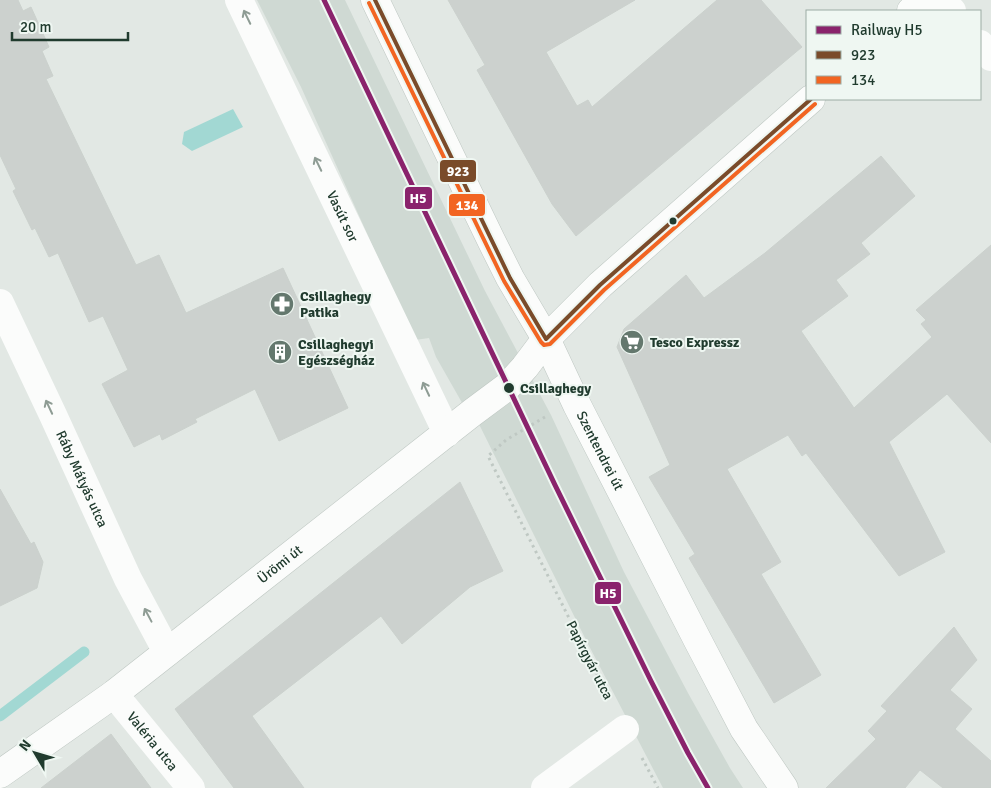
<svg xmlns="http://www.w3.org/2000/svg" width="991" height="788" viewBox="0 0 991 788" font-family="Signika,sans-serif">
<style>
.built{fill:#cfd9d3}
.water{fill:#a2d8d3}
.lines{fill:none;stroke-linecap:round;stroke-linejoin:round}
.stream{stroke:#a2d8d3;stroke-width:11}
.building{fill:#ccd1ce;stroke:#cbd1cd}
.secondary-casing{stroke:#bec7c2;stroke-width:29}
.path{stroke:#bfc8c3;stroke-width:3;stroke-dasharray:2.5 4;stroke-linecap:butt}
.street{stroke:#fbfcfb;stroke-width:28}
.secondary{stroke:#fbfcfb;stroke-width:28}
.bus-1-casing{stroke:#eff7f2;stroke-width:8}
.bus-2-casing{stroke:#eff7f2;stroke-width:8}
.bus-1{stroke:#7a4b2a;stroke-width:4}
.bus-2{stroke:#f26522;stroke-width:4}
.rail-1-casing{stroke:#eff7f2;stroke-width:9}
.rail-1{stroke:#8a236c;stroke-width:5}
.oneway{stroke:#8e9c94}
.bus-dot{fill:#203b2e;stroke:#eff7f2;stroke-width:2}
.labels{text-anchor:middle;stroke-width:4;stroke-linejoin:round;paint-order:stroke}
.street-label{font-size:14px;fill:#203b2e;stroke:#eff7f2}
.poi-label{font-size:14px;font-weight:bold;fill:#203b2e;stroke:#eff7f2;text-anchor:start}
.stop-label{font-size:14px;font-weight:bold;fill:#203b2e;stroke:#eff7f2;text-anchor:start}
.line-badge{stroke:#eff7f2;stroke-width:2}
.badge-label{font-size:14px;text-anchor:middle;font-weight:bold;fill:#fff}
</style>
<rect width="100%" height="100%" fill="#e2e8e4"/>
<path class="built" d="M257 0H345L485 291 551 415 624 572 688 693 730 768 743 788H663L587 642 473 412 469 415 436 357 429 338 415 340 301 87Z"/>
<path class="water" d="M233 109 243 127 192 151 182 144 184 132Z"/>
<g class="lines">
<path class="stream" d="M0 716 84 652"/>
</g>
<path class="building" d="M0 0H18L23 11 31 7 49 47 42 51 53 76 46 79 136 265 159 255 186 313 283 268 348 408 279 441 255 389 195 419 197 422 162 440 160 434 134 447 102 384 128 370 103 316 89 322 58 253 49 257 35 228 32 230 13 191 16 189 0 155Z
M448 0H635L546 52 577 106 588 100 592 107 717 0H761L802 47 576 236 552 204 477 70 485 65Z
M881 156 915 196 861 243 870 254 836 280 848 296 801 331 854 408 932 337 921 324 926 320 916 310 991 245V443L947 394 889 442 945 552 899 576 806 453 802 456 788 435 727 469 781 562 761 574 821 675 774 703 689 558 695 554 649 477 670 465 617 347 624 329 686 275 704 298 765 253Z
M460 482 503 571 470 587 402 644 381 616 252 716 304 788H234L175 709Z
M0 489 31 544 34 542 43 562 37 588 0 606Z
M954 627 977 660 950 690 972 709 955 729 991 761V788H943L920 770 905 788H826L876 739 868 731 887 711 881 706Z
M111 734 151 788H41Z"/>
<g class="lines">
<g class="secondary-casing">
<g id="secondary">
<path id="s4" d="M375 0 491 240 510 278 546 339 577 405 698 641 744 729 784 788"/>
<path d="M911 11 924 0"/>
<path id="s5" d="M0 774 114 694 473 412 508 386 525 367 546 339 600 285 811 99"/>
</g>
</g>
<path class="path" d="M545 417 506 440 488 456 610 700
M642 758 658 788"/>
<g class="street">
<path id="s1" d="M239 0 447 433"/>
<path d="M942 0 952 11"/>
<path d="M980 44 991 57"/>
<path id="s2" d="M0 303 53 415 128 579 167 652"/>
<path id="s3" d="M114 694 191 788"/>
<path d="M545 788 625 729"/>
</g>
<use href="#secondary" class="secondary"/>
<g class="bus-1-casing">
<path id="bus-1" d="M375 0 510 278 546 339
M546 339 600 285 811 99"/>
</g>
<g class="bus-2-casing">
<path id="bus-2" d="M369 3 504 281 541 342 544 345 550 344 604 290 815 104"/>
</g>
<use href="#bus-1" class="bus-1"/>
<use href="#bus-2" class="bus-2"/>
<g class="rail-1-casing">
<path id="rail-1" d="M324 0 555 485 651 681 688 753 708 788"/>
</g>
<use href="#rail-1" class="rail-1"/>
</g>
<defs><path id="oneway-shaft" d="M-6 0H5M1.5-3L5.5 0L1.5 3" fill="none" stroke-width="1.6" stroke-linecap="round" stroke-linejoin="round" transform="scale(1.25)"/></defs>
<g class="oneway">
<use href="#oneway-shaft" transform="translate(247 17) rotate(-116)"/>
<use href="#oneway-shaft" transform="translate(318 164) rotate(-116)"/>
<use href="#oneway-shaft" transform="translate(426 389) rotate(-115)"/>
<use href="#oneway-shaft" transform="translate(49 407) rotate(-115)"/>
<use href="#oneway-shaft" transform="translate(148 615) rotate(-118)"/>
</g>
<defs>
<g id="pharmacy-disc" transform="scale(1.25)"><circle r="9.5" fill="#64786e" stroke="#eff7f2"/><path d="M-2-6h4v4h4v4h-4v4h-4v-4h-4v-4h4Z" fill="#fff"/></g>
<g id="supermarket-disc" transform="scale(1.25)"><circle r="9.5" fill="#64786e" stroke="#eff7f2"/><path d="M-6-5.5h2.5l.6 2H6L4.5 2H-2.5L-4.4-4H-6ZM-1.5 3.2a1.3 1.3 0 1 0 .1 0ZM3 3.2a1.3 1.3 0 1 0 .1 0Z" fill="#fff"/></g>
<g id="building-disc" transform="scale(1.25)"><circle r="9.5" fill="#64786e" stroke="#eff7f2"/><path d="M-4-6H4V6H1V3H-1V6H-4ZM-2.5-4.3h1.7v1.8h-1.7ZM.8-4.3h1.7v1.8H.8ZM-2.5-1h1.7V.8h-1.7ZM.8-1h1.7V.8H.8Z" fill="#fff"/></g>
</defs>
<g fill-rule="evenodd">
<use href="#pharmacy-disc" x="282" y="304"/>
<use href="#supermarket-disc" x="632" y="342"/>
<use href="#building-disc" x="280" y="352"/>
</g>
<g class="bus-dot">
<circle cx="673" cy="221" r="4.5"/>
<circle cx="509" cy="388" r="6"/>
</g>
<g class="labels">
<g class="street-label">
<text dy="5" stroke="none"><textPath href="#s1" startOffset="240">Vasút sor</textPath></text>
<text dy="5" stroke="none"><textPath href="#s4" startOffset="504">Szentendrei út</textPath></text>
<text dy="5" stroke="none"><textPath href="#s2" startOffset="194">Ráby Mátyás utca</textPath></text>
<text dy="5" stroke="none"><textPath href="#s5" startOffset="350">Ürömi út</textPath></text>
<text transform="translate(590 660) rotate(63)" y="5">Papírgyár utca</text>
<text dy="5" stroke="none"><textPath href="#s3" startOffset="61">Valéria utca</textPath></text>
</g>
<g class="poi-label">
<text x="300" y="301">Csillaghegy<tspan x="300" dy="16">Patika</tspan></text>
<text x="650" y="347">Tesco Expressz</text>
<text x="298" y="349">Csillaghegyi<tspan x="298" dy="16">Egészségház</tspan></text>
</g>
<g class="stop-label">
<text x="520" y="393">Csillaghegy</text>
</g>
</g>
<g class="line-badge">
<rect x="439" y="159" width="38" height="24" rx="5" fill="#7a4b2a"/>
<rect x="404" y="186" width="29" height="24" rx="5" fill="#8a236c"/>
<rect x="448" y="193" width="38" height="24" rx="5" fill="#f26522"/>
<rect x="594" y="581" width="28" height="24" rx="5" fill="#8a236c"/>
</g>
<g class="badge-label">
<text x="458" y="176">923</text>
<text x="418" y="203">H5</text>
<text x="467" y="210">134</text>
<text x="608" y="598">H5</text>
</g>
<rect x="806" y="10" width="175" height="90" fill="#eff7f2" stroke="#9caca4"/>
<rect x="816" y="26" width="25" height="8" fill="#8a236c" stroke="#9caca4"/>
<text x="851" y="35" font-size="15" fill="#203b2e">Railway H5</text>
<rect x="816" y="51" width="25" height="8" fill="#7a4b2a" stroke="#9caca4"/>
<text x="851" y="60" font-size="15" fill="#203b2e">923</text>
<rect x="816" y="76" width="25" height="8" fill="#f26522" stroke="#9caca4"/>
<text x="851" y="85" font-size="15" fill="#203b2e">134</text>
<g transform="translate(35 753) rotate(308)" stroke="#eff7f2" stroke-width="4" paint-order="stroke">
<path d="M0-4L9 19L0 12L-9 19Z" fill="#203b2e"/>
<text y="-8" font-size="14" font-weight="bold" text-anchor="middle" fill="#203b2e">N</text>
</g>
<path d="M12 32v8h116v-8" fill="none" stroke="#203b2e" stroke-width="2.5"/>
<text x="20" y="32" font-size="15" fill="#203b2e" stroke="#eff7f2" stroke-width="4" paint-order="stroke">20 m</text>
</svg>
